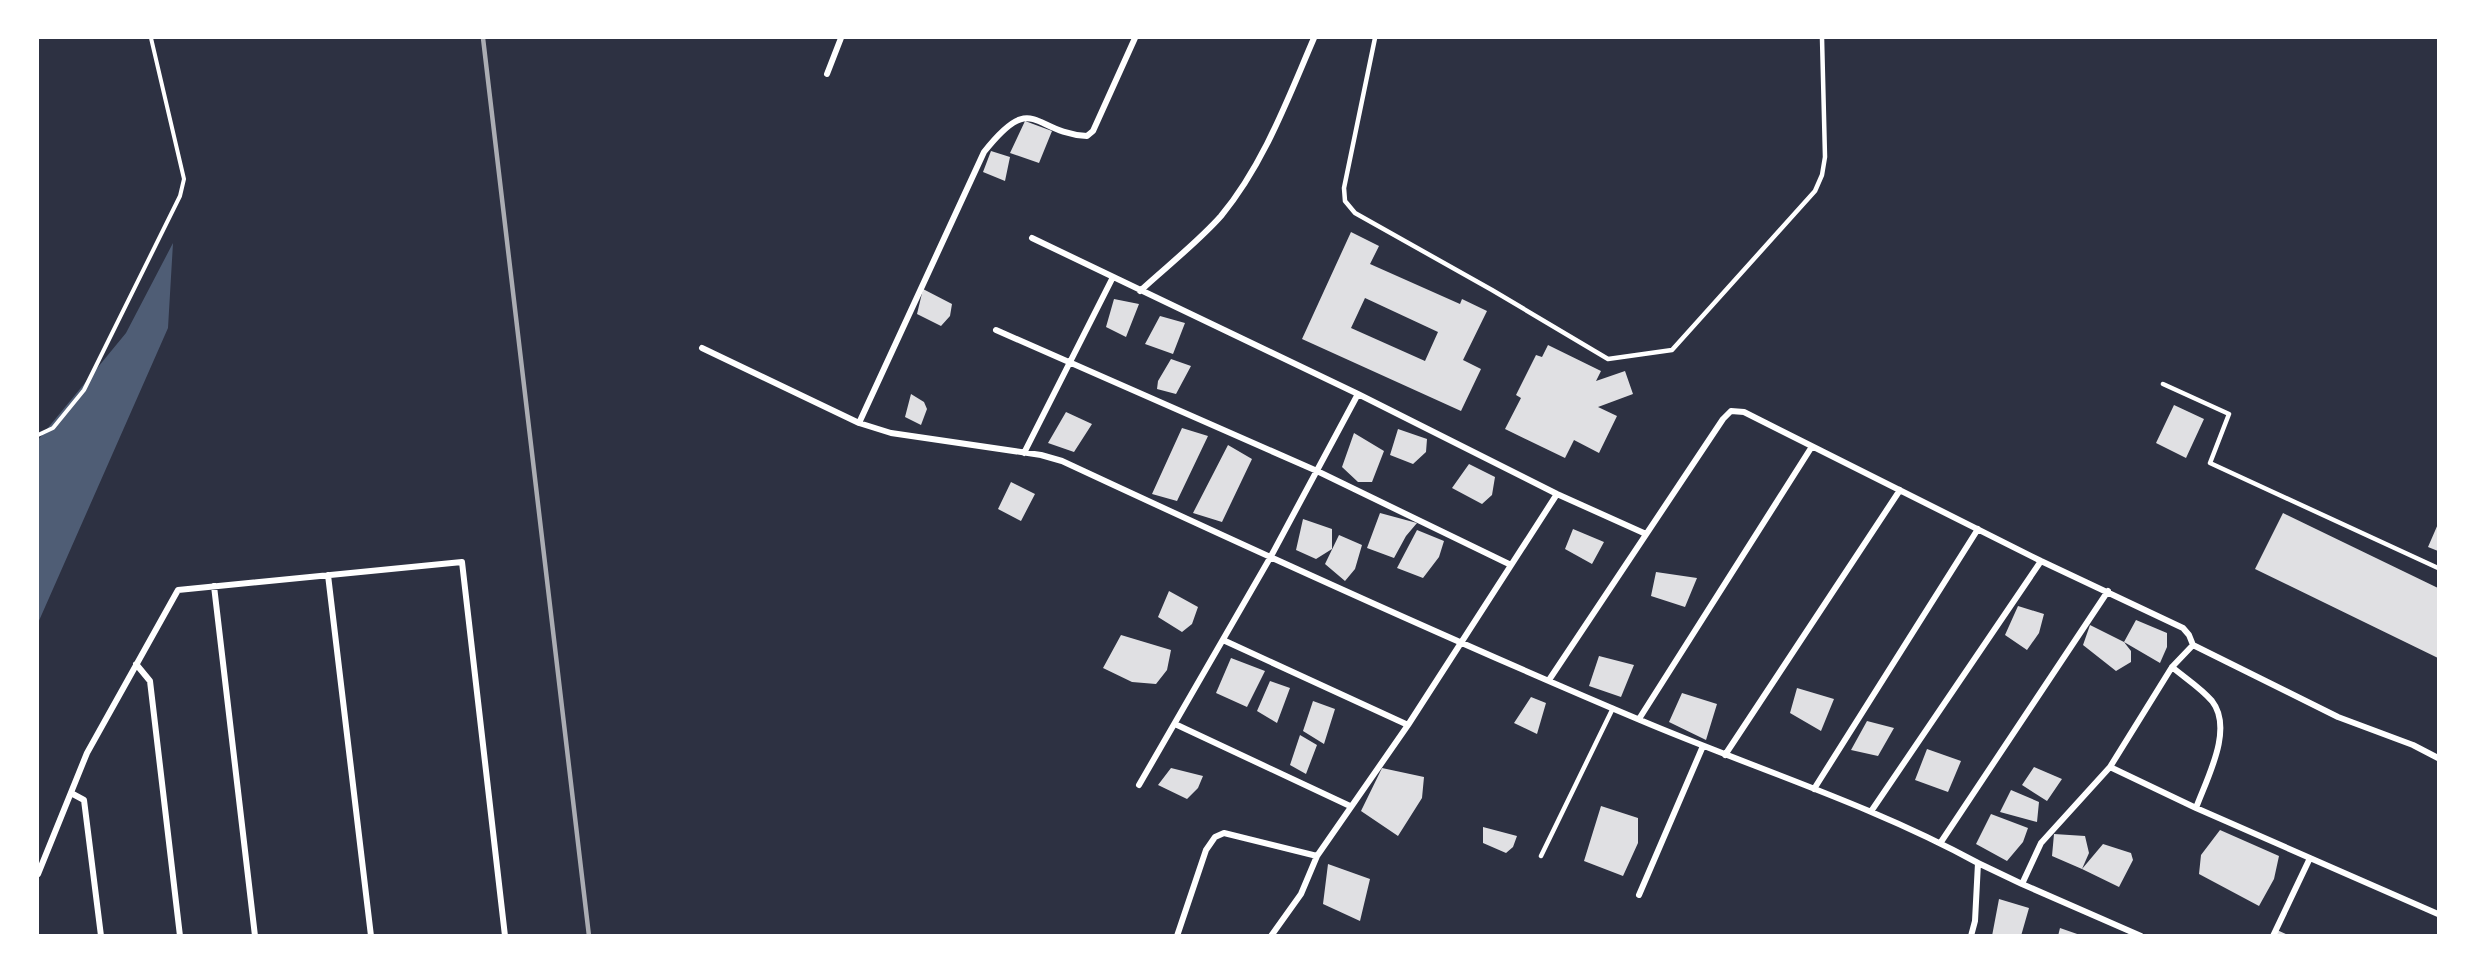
<svg xmlns="http://www.w3.org/2000/svg" width="2476" height="973" viewBox="0 0 2476 973" font-family="'Fira Sans',sans-serif">
<style>
.water{fill:#4f5d75}
.building{fill:#e0e0e3;fill-rule:evenodd}
.lines{fill:none;stroke-linecap:round;stroke-linejoin:round}
.path{stroke:#fff;stroke-width:4}
.service{stroke:#fff;stroke-width:4.5}
.minor{stroke:#fff;stroke-width:6}
.rail{stroke:#abadb3;stroke-width:4.5}
</style>
<rect width="100%" height="100%" fill="#2d3142"/>
<path class="water" d="M173 243 168 328 38 623V440L126 333Z"/>
<path class="building" d="M1025 121 1052 131 1039 163 1010 153Z
M991 151 1010 157 1005 181 983 172Z
M1351 232 1379 246 1370 264 1460 304 1462 299 1487 311 1463 360 1481 369 1461 411 1302 339ZM1365 298 1438 332 1425 361 1351 328Z
M923 289 952 304 950 316 941 326 917 314Z
M1114 299 1139 304 1126 337 1106 327Z
M1160 316 1185 323 1173 354 1145 344Z
M1548 345 1601 371 1596 381 1625 371 1633 394 1598 407 1617 416 1599 453 1574 440 1565 458 1505 429 1521 398 1516 395 1536 355 1542 357Z
M1171 359 1191 366 1176 394 1157 389 1158 381Z
M911 394 924 402 927 409 921 425 905 417Z
M2174 405 2204 419 2186 458 2156 443Z
M1066 412 1092 424 1074 452 1048 443Z
M1182 428 1208 436 1177 501 1152 494Z
M1398 429 1427 439 1426 452 1413 464 1390 455Z
M1354 433 1384 451 1372 482H1358L1342 467Z
M1228 445 1252 459 1222 522 1193 513Z
M1469 464 1495 477 1492 495 1482 504 1452 488Z
M1011 482 1035 494 1021 521 998 509Z
M1380 513 1417 523 1406 536 1394 558 1367 548Z
M2283 513 2438 588V658L2255 569Z
M1303 519 1332 529V549L1316 559 1296 550Z
M2438 524V551L2428 547Z
M1573 529 1604 542 1592 564 1565 549Z
M1417 530 1444 541 1439 557 1423 578 1397 568Z
M1339 535 1362 545 1355 569 1345 581 1325 564Z
M1656 572 1697 578 1685 607 1651 596Z
M1169 591 1198 607 1192 624 1182 632 1158 617Z
M2018 606 2044 614 2039 633 2027 650 2005 635Z
M2136 620 2167 633V647L2160 663 2124 642 2131 651V662L2116 671 2083 645 2090 625 2124 642Z
M1121 635 1171 650 1167 670 1156 684 1132 682 1103 668Z
M1599 656 1634 665 1621 697 1589 686Z
M1231 658 1265 671 1247 707 1216 693Z
M1270 681 1290 688 1277 723 1257 711Z
M1797 688 1834 699 1821 731 1790 713Z
M1682 693 1717 704 1706 740 1669 722Z
M1531 697 1546 703 1537 734 1514 723Z
M1313 701 1335 709 1324 744 1303 731Z
M1867 721 1894 728 1878 756 1851 750Z
M1300 735 1317 745 1306 774 1290 765Z
M1927 749 1961 761 1948 792 1915 780Z
M2034 767 2062 779 2047 801 2022 785Z
M1171 768 1203 776 1198 788 1187 799 1158 785Z
M1382 768 1424 777 1422 798 1398 836 1361 811Z
M2011 790 2039 802 2037 822 2000 812Z
M1601 806 1638 818V843L1623 876 1584 861Z
M1991 814 2028 828 2023 842 2007 861 1976 844Z
M1483 827 1517 836 1513 847 1506 853 1483 843Z
M2220 830 2279 856 2274 879 2259 906 2199 874 2201 855Z
M2054 834 2085 836 2089 853 2082 869 2052 856Z
M2103 844 2131 853 2133 860 2119 887 2082 869Z
M1328 864 1370 879 1360 921 1323 904Z
M1999 899 2029 908 2021 936H1992Z
M2060 928 2080 935V936H2058Z
M2277 930 2290 936H2274Z"/>
<g class="lines">
<path class="path" d="M38 435 53 428 84 390 180 196 184 179 151 38"/>
<path class="service" d="M1375 38 1344 188 1345 201 1355 213 1492 290 1608 359 1672 350 1815 191 1822 175 1825 157 1822 38
M2163 384 2229 414 2210 463 2438 568
M1541 856 1613 708"/>
<path class="minor" d="M827 74 841 38
M1032 238 1358 394 1557 494 1646 534
M1140 291C1166 267 1198 242 1221 216 1264 164 1288 98 1314 38
M996 330 1317 471 1511 565
M702 348 859 423 891 433 1041 455 1062 461C1253 550 1446 638 1640 720 1753 768 1870 804 1978 863
M859 423 984 152C1034 89 1032 133 1087 136L1093 131 1135 38
M1024 453 1113 277
M328 575 371 936
M214 586 255 936
M1223 640 1408 725
M136 664 150 681 180 936
M2172 667C2185 678 2201 688 2212 701 2234 729 2207 778 2196 808
M1549 680 1723 419 1731 411 1744 412 2041 561 2183 628 2189 635 2193 645
M1639 719 1811 448
M1175 724 1350 806
M1725 755 1900 490
M2110 767 2196 808 2438 914
M1139 785 1270 558 1358 394
M1814 789 1978 529
M71 793 84 800 101 936
M1872 810 2041 561
M1941 842 2108 591
M38 874 87 753 178 590 462 562 505 936
M2022 884 2141 936
M1639 895 1703 746
M1177 936 1206 850 1215 837 1224 833 1317 856
M1271 936 1301 894 1317 856 1408 725 1557 494
M1971 936 1975 921 1978 863 2022 884 2041 843 2110 767 2172 667 2193 645 2338 717 2413 745 2438 758
M2273 936 2310 858"/>
<path class="rail" d="M483 38 589 936"/>
</g>
<rect width="2476" height="973" fill="none" stroke="#ffffff" stroke-width="78"/>
</svg>
